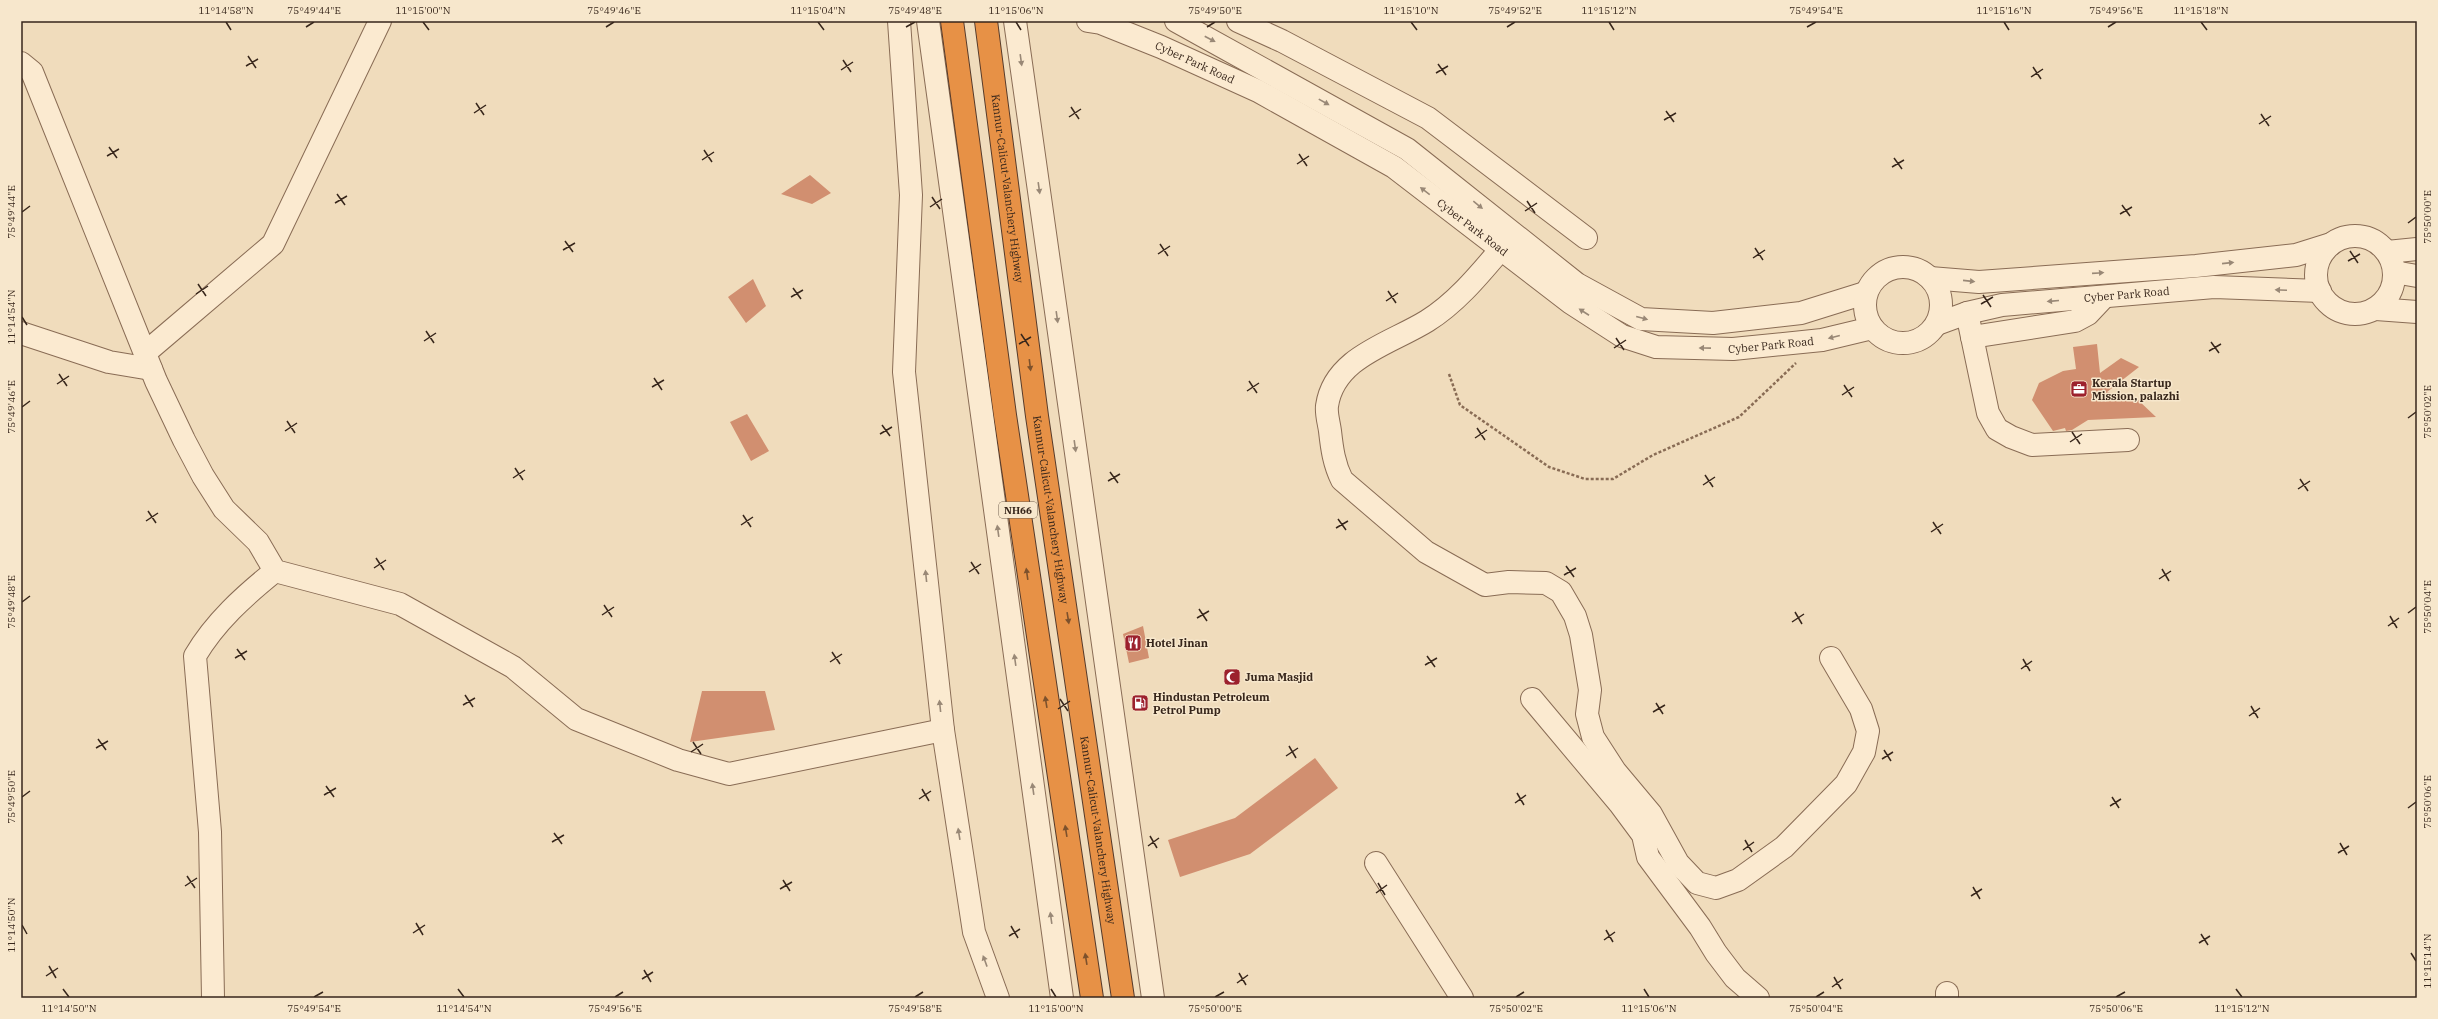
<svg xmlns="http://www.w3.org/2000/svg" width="2438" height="1019" viewBox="0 0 2438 1019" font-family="'IBM Plex Serif',serif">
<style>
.building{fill:#d18f70}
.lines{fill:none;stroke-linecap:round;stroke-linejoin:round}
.minor-casing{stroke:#896c55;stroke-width:24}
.highway-casing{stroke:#563a2a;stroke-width:24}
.path{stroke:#896c55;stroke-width:2.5;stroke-dasharray:3 2;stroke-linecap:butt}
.minor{stroke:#fbead0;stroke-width:22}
.highway{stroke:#e79146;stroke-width:22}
.oneway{fill:#998876}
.oneway2{fill:#7d512c}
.ticks{fill:none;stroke:#37261b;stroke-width:1.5}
.labels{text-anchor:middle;stroke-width:3;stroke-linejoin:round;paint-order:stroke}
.shield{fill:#f7e7cc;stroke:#716050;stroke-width:1}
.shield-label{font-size:10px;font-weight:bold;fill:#37261b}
.street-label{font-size:11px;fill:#37261b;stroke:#f7e7cc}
.poi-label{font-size:11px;font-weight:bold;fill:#37261b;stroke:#f7e7cc;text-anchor:start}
.neatline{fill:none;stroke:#37261b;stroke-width:1.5}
.ticks-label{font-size:10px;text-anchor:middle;fill:#37261b}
</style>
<rect width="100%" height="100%" fill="#f0dcbc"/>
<path class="building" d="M810 175 831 193 812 204 781 194Z
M753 279 766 306 746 323 728 297Z
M2097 344 2100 373 2121 358 2139 367 2107 392 2137 399 2156 417 2088 420 2072 430 2066 431 2065 428 2053 431 2032 400 2039 383 2063 371 2076 369 2073 347Z
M747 414 769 451 751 461 730 422Z
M1143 626 1149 658 1129 663 1123 634Z
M702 691H765L775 730 690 742Z
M1315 758 1338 788 1250 854 1180 877 1168 840 1235 818Z"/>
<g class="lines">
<g class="minor-casing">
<g id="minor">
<path d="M899 21 911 195 904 372 943 730 974 932 998 998"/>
<path d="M928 21 1062 998"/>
<path d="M1015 21 1153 998"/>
<path id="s1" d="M1088 21 1101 23 1161 47 1258 91 1394 167 1571 303 1622 336 1656 347 1733 349 1822 340 1872 328"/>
<path d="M1176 21 1407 149 1577 284 1641 319 1713 323 1801 313 1865 293"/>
<path d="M1238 21 1282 41 1428 118 1586 238"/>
<path d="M21 63 32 72 156 381 184 440 203 476 224 509 258 542 275 571 400 604 513 667 576 719 678 760 729 774 943 730"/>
<circle cx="2355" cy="275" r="39"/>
<path d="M1501 249C1479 275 1456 303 1427 321 1390 344 1334 357 1327 406 1326 414 1329 423 1330 431 1332 449 1334 464 1342 480L1426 552 1485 585 1509 582 1546 583 1561 592 1575 616 1581 635 1590 690 1587 714 1593 737 1615 771 1651 814 1678 863 1697 883 1716 888 1738 880 1784 847 1846 784 1864 752 1868 731 1861 709 1831 658"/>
<path d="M2387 252 2417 249"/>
<circle cx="1903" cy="305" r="38"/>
<path d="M2394 272 2417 276"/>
<path d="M1930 278 1979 282 2196 266 2296 255 2331 244"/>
<path d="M2376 309 2417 312"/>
<path d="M1967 313 1988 413 1997 429 2011 437 2032 445 2128 440"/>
<path id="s2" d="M1937 324 1967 313 2002 305 2214 287 2320 291"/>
<path d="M21 333 109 362 151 369"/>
<path d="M1972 337 2075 321 2088 314 2104 297"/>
<path d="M145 353 273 244 380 21"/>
<path d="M1532 699 1620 804 1643 835 1648 857 1700 927 1716 953 1735 978 1758 998"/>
<path d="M1376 863 1462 998"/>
<path d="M213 998 210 832 195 656C215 622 244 596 275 571"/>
<path d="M1947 998V993"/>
</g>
</g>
<g class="highway-casing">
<g id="highway">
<path d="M952 21 1005 415 1092 998"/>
<path id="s3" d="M986 21 1037 416 1123 998"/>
</g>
</g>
<path class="path" d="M1449 374 1460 405 1549 467 1585 479H1613L1653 455 1739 417 1796 363"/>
<use href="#minor" class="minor"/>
<use href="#highway" class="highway"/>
</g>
<defs><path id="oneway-solid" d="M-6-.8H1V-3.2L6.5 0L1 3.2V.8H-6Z"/></defs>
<g class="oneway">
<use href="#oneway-solid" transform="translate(1210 39) rotate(28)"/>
<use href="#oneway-solid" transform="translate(1021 60) rotate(82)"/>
<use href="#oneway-solid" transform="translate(1324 102) rotate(29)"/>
<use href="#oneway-solid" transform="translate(1039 188) rotate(82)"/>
<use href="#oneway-solid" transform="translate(1425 191) rotate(-142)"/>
<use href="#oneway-solid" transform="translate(1478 205) rotate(39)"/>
<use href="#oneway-solid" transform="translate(2228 263) rotate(-6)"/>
<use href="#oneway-solid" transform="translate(2098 273) rotate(-4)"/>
<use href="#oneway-solid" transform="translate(1969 281) rotate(6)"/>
<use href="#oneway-solid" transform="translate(2281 290) rotate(-178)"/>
<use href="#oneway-solid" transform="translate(2053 301) rotate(175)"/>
<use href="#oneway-solid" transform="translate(1584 312) rotate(-147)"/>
<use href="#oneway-solid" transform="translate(1057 317) rotate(82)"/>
<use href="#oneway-solid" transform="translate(1642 318) rotate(15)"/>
<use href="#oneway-solid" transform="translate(1834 337) rotate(166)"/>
<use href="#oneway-solid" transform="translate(1705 348) rotate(-179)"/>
<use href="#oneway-solid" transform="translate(1075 446) rotate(82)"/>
<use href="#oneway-solid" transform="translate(998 531) rotate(-98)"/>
<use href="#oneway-solid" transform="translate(926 576) rotate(-96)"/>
<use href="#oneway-solid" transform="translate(1015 660) rotate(-98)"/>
<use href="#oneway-solid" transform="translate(940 706) rotate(-96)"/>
<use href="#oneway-solid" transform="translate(1033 789) rotate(-98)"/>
<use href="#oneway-solid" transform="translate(959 834) rotate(-99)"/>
<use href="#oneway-solid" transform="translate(1051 918) rotate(-98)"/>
<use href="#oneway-solid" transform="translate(985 961) rotate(-110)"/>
</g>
<g class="oneway2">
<use href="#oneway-solid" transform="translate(1030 365) rotate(83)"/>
<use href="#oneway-solid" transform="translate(1027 574) rotate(-98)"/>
<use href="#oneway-solid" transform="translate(1068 618) rotate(81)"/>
<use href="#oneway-solid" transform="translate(1046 702) rotate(-99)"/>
<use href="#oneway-solid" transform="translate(1066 831) rotate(-99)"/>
<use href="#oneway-solid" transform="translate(1086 959) rotate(-99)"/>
</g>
<path class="ticks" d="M226 22 231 30M423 22 429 30M818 22 824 30M1016 22 1021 30M1411 22 1417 30M1609 22 1614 30M2004 22 2009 30M2201 22 2207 30M306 27 314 22M606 27 614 22M906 27 915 22M1207 27 1215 22M1507 27 1515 22M1807 27 1816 22M2108 27 2116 22M248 56 256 68M843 60 851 72M1438 64 1446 75M246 66 258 59M2033 67 2041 79M841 70 853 62M1436 73 1448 66M2031 77 2043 69M476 103 484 115M1071 107 1079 119M1666 111 1674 122M474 113 486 105M2261 114 2269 126M1069 117 1081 109M1664 120 1676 113M2259 124 2271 116M109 147 117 158M704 150 712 162M1299 154 1307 166M107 156 119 149M1894 158 1902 169M702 160 714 152M1297 164 1309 156M1892 167 1904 160M337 194 345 205M932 197 940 209M1527 201 1535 213M335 203 347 196M2122 205 2130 216M930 207 942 199M1525 211 1537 203M22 212 30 206M2120 214 2132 207M2408 223 2416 217M565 241 573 252M1160 244 1168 256M1755 248 1763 260M563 250 575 243M2350 251 2358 263M1158 254 1170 246M1753 258 1765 250M2348 261 2360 254M198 284 206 296M793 288 801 299M1388 291 1396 303M196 294 208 286M1983 295 1991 307M791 297 803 290M1386 301 1398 293M1981 304 1993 297M22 317 27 325M426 331 434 343M1021 334 1029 346M1616 338 1624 350M424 341 436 333M2211 342 2219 353M1019 344 1031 337M1614 348 1626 340M2209 351 2221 344M59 374 67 386M654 378 662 390M1249 381 1257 393M57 384 69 376M1844 385 1852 397M652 387 664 380M1247 391 1259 383M1842 395 1854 387M22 407 30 401M2408 418 2416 412M287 421 295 433M882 425 890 436M1477 428 1485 440M285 431 297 423M2072 432 2080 444M880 434 892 427M1475 438 1487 430M2070 442 2082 434M515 468 523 480M1110 472 1118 483M1705 475 1713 487M513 478 525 470M2300 479 2308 491M1108 481 1120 474M1703 485 1715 477M2298 489 2310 481M148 511 156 523M743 515 751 527M1338 519 1346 530M146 521 158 513M1933 522 1941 534M741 525 753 517M1336 528 1348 521M1931 532 1943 524M376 558 384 570M971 562 979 574M1566 566 1574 577M374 568 386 560M2162 569 2169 581M969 572 981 564M1564 575 1576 568M2159 579 2171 571M22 602 30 596M604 605 612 617M1199 609 1207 621M1795 612 1802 624M2408 613 2416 607M602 615 614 607M2390 616 2397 628M1197 618 1209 611M1792 622 1804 614M2388 626 2399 618M237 649 245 660M832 652 840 664M1427 656 1435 667M235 658 247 651M2023 659 2030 671M830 662 842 654M1425 665 1437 658M2021 669 2032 661M465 695 473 707M1060 699 1068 711M1656 703 1663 714M463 705 475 698M2251 706 2258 718M1058 709 1070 701M1653 712 1665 705M2249 716 2260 708M98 739 106 750M693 742 701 754M1289 746 1296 758M96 748 108 741M1884 750 1891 761M691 752 703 744M1286 756 1298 748M1882 759 1893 752M326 786 334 797M922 789 929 801M1517 793 1524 805M324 795 336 788M22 797 30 791M2112 797 2119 808M919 799 931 791M1515 803 1526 795M2110 806 2121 799M2408 808 2416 802M554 833 562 844M1150 836 1157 848M1745 840 1752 852M552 842 564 835M2340 843 2347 855M1148 846 1159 838M1743 850 1754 842M2338 853 2349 846M187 876 195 888M783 880 790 891M1378 883 1385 895M185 886 197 878M1973 887 1980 899M780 889 792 882M1376 893 1387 885M1971 896 1982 889M416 923 423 935M22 925 27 934M1011 926 1018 938M1606 930 1613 942M413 933 425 925M2201 934 2208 945M1009 936 1020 929M1604 940 1615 932M2199 943 2210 936M2411 953 2416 961M49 966 56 978M644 970 651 982M1239 973 1246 985M46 976 58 968M1834 977 1841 989M642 979 653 972M1237 983 1248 975M1832 987 1843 979M63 989 69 997M458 989 464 997M1051 989 1056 997M1644 989 1649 997M2236 989 2242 997M314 997 323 992M615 997 623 992M915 997 923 992M1215 997 1224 992M1516 997 1524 992M1816 997 1824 992M2116 997 2125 992"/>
<defs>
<g id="office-square" transform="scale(0.9)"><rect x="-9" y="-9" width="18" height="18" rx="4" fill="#9c212d" stroke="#f7e7cc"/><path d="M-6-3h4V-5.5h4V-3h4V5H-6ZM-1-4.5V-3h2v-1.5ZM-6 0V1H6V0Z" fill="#fff"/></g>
<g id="restaurant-square" transform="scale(0.9)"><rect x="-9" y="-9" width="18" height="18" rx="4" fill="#9c212d" stroke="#f7e7cc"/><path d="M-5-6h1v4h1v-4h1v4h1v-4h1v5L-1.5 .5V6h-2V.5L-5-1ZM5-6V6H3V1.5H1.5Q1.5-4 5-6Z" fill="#fff"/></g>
<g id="mosque-square" transform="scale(0.9)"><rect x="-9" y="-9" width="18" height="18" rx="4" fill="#9c212d" stroke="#f7e7cc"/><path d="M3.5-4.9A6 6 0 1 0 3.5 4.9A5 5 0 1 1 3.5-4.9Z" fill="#fff"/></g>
<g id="fuel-square" transform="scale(0.9)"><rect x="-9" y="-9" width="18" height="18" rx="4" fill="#9c212d" stroke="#f7e7cc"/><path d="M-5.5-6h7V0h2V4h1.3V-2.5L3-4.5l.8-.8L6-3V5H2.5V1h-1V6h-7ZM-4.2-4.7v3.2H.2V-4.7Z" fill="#fff"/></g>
</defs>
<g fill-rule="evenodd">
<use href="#office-square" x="2079" y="389"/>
<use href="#restaurant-square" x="1133" y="643"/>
<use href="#mosque-square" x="1232" y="677"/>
<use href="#fuel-square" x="1140" y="703"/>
</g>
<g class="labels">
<rect class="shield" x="999" y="502" width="38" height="16" rx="3"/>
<g class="shield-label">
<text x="1018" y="514">NH66</text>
</g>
<g class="street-label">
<text dy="4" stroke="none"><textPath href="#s1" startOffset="115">Cyber Park Road</textPath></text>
<text dy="4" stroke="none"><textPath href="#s3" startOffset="169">Kannur-Calicut-Valanchery Highway</textPath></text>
<text dy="4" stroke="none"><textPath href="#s1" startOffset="439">Cyber Park Road</textPath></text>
<text dy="4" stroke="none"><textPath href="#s2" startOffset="193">Cyber Park Road</textPath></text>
<text dy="4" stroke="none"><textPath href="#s1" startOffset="775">Cyber Park Road</textPath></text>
<text dy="4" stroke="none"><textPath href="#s3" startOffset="493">Kannur-Calicut-Valanchery Highway</textPath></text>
<text dy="4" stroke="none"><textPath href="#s3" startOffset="817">Kannur-Calicut-Valanchery Highway</textPath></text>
</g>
<g class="poi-label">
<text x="2092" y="387">Kerala Startup<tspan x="2092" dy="13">Mission, palazhi</tspan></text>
<text x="1146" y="647">Hotel Jinan</text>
<text x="1245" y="681">Juma Masjid</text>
<text x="1153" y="701">Hindustan Petroleum<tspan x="1153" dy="13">Petrol Pump</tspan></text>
</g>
</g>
<rect width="2438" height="1019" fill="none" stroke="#f7e7cc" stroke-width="44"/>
<rect x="22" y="22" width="2394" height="975" class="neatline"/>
<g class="ticks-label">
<text x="226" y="14">11°14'58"N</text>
<text x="314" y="14">75°49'44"E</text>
<text x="423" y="14">11°15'00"N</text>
<text x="614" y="14">75°49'46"E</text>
<text x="818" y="14">11°15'04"N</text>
<text x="915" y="14">75°49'48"E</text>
<text x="1016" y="14">11°15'06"N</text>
<text x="1215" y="14">75°49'50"E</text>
<text x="1411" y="14">11°15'10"N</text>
<text x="1515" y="14">75°49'52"E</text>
<text x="1609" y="14">11°15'12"N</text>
<text x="1816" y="14">75°49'54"E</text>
<text x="2004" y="14">11°15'16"N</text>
<text x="2116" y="14">75°49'56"E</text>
<text x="2201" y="14">11°15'18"N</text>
<text transform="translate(11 212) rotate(-90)" y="4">75°49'44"E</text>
<text transform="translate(2427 217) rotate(-90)" y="4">75°50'00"E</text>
<text transform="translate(11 317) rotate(-90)" y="4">11°14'54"N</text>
<text transform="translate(11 407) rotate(-90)" y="4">75°49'46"E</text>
<text transform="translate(2427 412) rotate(-90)" y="4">75°50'02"E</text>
<text transform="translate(11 602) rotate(-90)" y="4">75°49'48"E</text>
<text transform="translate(2427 607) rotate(-90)" y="4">75°50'04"E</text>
<text transform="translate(11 797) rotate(-90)" y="4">75°49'50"E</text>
<text transform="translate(2427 802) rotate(-90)" y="4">75°50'06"E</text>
<text transform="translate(11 925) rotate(-90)" y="4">11°14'50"N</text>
<text transform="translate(2427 961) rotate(-90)" y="4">11°15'14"N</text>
<text x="69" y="1012">11°14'50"N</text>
<text x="314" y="1012">75°49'54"E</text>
<text x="464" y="1012">11°14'54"N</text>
<text x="615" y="1012">75°49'56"E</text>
<text x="915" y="1012">75°49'58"E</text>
<text x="1056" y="1012">11°15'00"N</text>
<text x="1215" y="1012">75°50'00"E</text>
<text x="1516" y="1012">75°50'02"E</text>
<text x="1649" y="1012">11°15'06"N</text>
<text x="1816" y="1012">75°50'04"E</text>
<text x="2116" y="1012">75°50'06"E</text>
<text x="2242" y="1012">11°15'12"N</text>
</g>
</svg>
